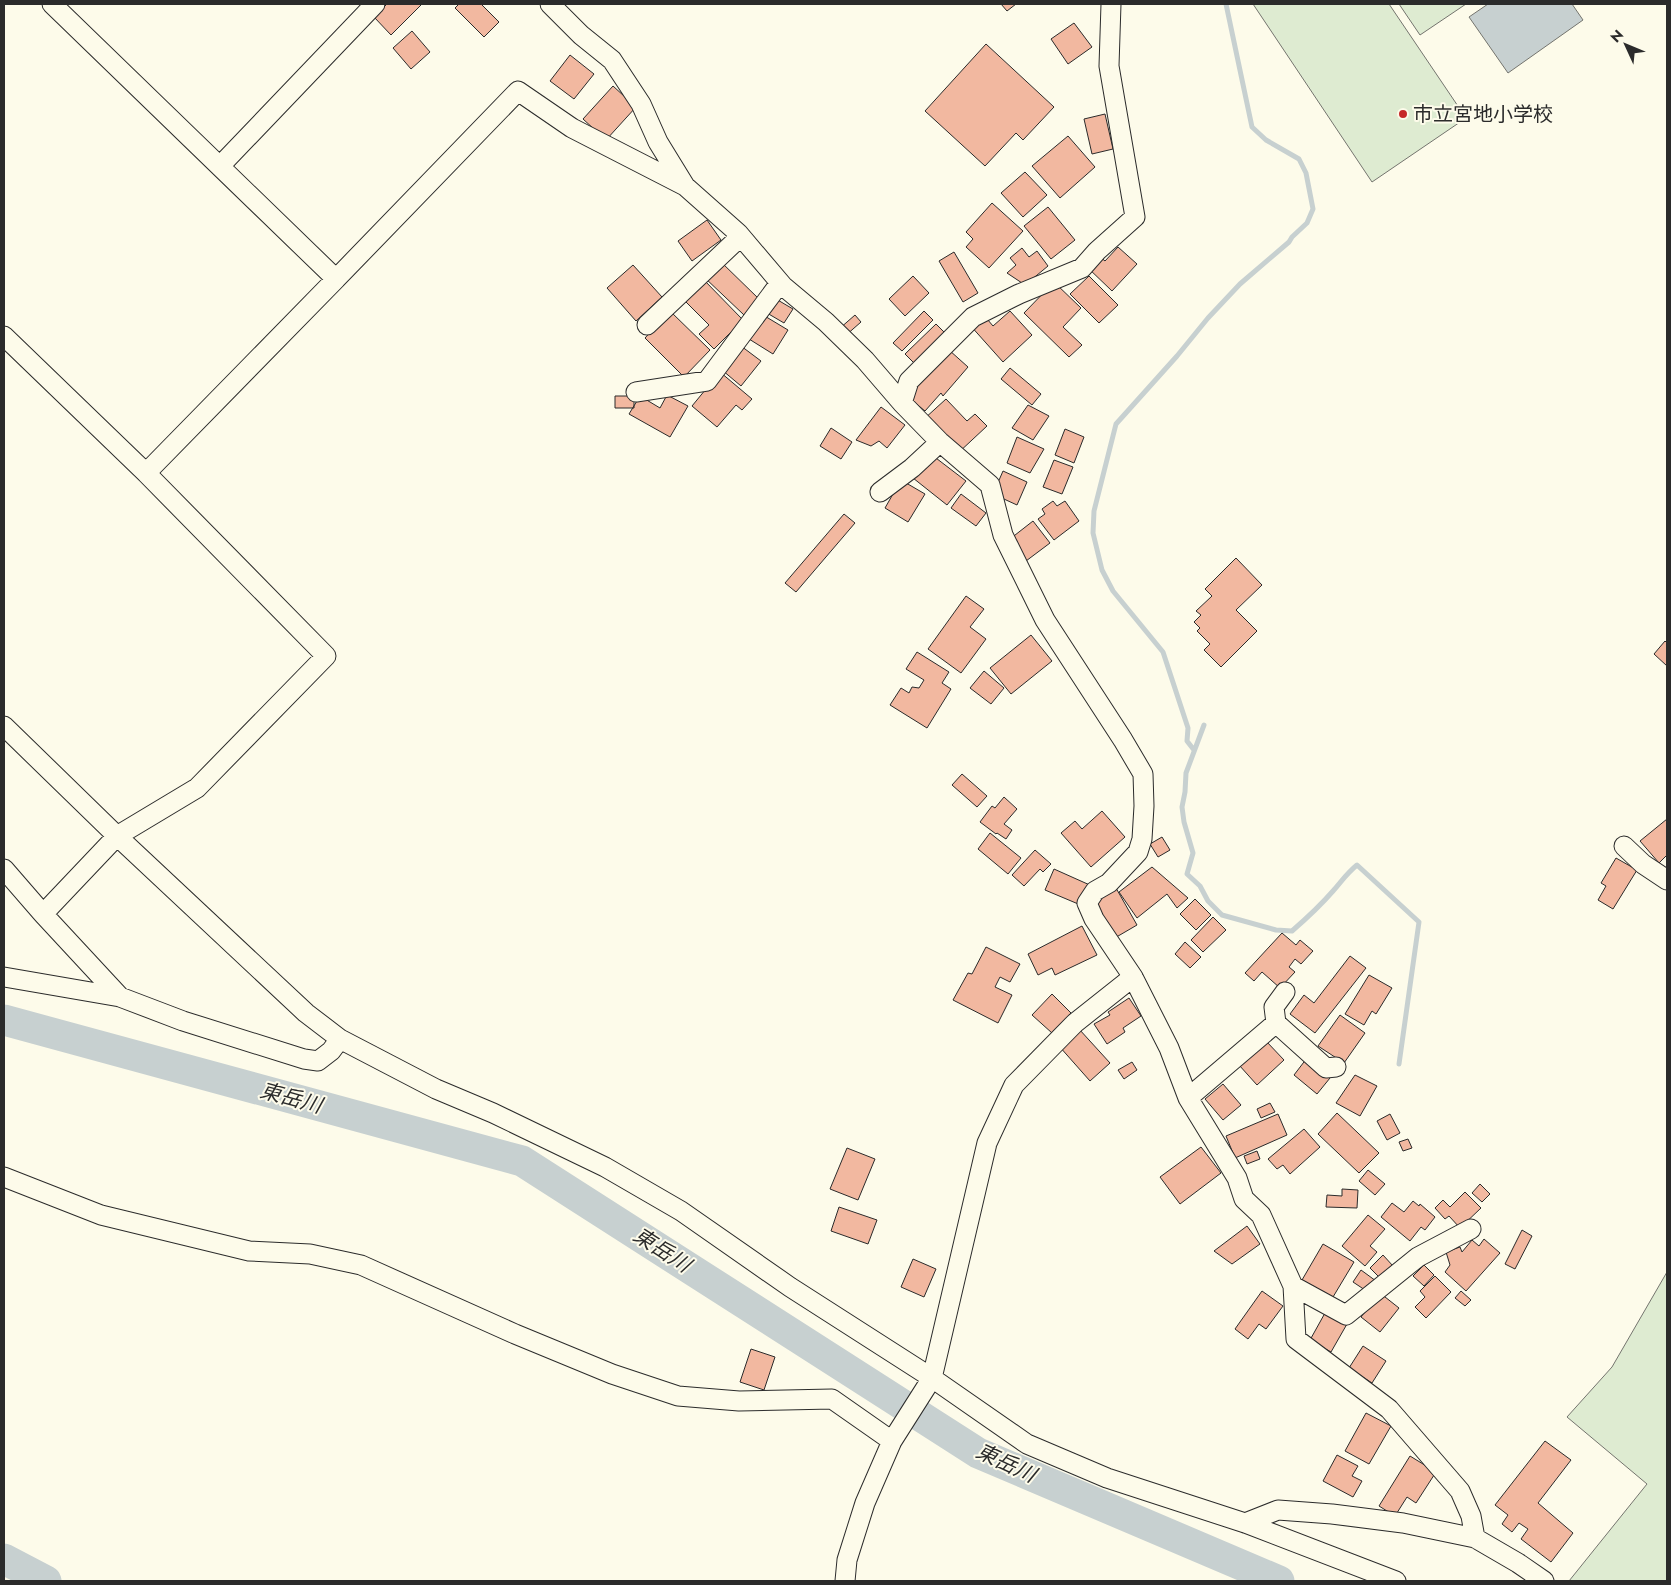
<svg xmlns="http://www.w3.org/2000/svg" width="1671" height="1585" viewBox="0 0 1671 1585" font-family="Jost,'Noto Sans JP',sans-serif">
<style>
.green{fill:#deebd1;stroke:#74746e}
.water{fill:#c7d0d0;stroke:#74746e}
.lines{fill:none;stroke-linecap:round;stroke-linejoin:round}
.stream{stroke:#c7d0d0;stroke-width:5}
.river{stroke:#c7d0d0;stroke-width:31}
.building{fill:#f2b8a0;stroke:#2b2b2b}
.minor-casing{stroke:#2b2b2b;stroke-width:21}
.minor{stroke:#fdfbea;stroke-width:19}
.poi-dot{fill:#c62828;stroke:#fdfbea;stroke-width:2}
.labels{text-anchor:middle;stroke-width:4;stroke-linejoin:round;paint-order:stroke}
.poi-label{font-size:20px;fill:#2b2b2b;stroke:#fdfbea;text-anchor:start}
.water-label{font-size:21px;font-style:italic;fill:#2b2b2b;stroke:#fdfbea}
</style>
<rect width="100%" height="100%" fill="#fdfbea"/>
<path class="green" d="M1253 4H1389L1466 118 1372 182Z
M1399 4H1466L1420 35Z
M1667 1272V1581H1569L1647 1484 1567 1417 1612 1367Z"/>
<path class="water" d="M1488 4H1572L1583 20 1508 73 1469 17Z"/>
<g class="lines">
<path class="stream" d="M1204 725 1186 773 1185 792 1182 807 1184 822 1193 853 1187 874 1200 886 1208 901 1222 915 1276 930 1292 931C1307 918 1320 906 1333 891 1342 881 1346 874 1357 865L1419 922 1399 1064
M1194 750 1187 741 1188 728 1163 652 1113 591 1102 570 1093 533 1094 511 1116 424 1177 356 1208 318 1240 284 1289 242 1292 237 1307 223 1313 209 1306 173 1299 159 1266 140 1252 127 1226 4"/>
<path class="river" d="M4 1020 522 1161 978 1453 1279 1581
M4 1559 46 1581"/>
</g>
<path class="building" d="M387 4H422L391 35 374 17Z
M459 4H481L499 22 484 37 455 8Z
M1001 4H1016L1007 11Z
M1074 23 1092 47 1068 64 1051 39Z
M412 31 430 52 411 69 393 48Z
M986 44 1054 107 1023 140 1016 133 985 166 925 111Z
M570 55 594 74 574 99 550 81Z
M613 86 636 107 606 140 583 119Z
M1105 114 1113 149 1092 154 1084 119Z
M1068 136 1095 167 1060 198 1032 166Z
M1025 172 1047 195 1023 217 1001 193Z
M992 203 1023 231 989 268 966 247 973 239 966 232Z
M1048 207 1075 240 1051 259 1024 226Z
M707 220 721 240 692 261 678 241Z
M1118 247 1137 264 1112 291 1086 266 1098 255 1105 261Z
M1022 248 1029 257 1037 251 1048 266 1025 285 1007 273 1016 265 1010 258Z
M954 252 978 293 963 302 939 261Z
M720 261 759 299 744 315 704 277Z
M633 265 662 297 636 321 607 288Z
M913 276 929 293 905 316 889 299Z
M1089 276 1118 305 1099 323 1070 294Z
M703 279 743 320 714 349 699 334 709 325 683 299Z
M1054 282 1081 308 1063 327 1082 345 1069 357 1024 313Z
M776 299 793 309 784 323 767 313Z
M670 311 710 350 684 377 645 338Z
M924 311 933 320 902 351 893 343Z
M1010 311 1032 335 1003 362 969 324 982 313 993 326Z
M763 315 788 330 773 354 749 339Z
M855 315 861 322 845 336 839 329Z
M936 324 945 333 914 363 905 354Z
M741 346 761 361 741 386 722 370Z
M949 350 968 367 943 396 941 393 925 411 908 397Z
M1010 368 1041 394 1032 405 1001 379Z
M720 372 752 399 742 410 736 405 717 427 692 406Z
M667 395 688 406 670 437 629 414 640 396 660 408Z
M615 396H634V408H615Z
M946 399 967 421 975 414 987 426 957 454 924 419Z
M1028 405 1049 416 1033 440 1012 428Z
M881 407 905 425 887 448 879 441 871 446 856 440Z
M831 428 852 442 841 459 820 446Z
M1065 429 1084 437 1074 463 1055 455Z
M1017 437 1044 449 1030 473 1007 463Z
M932 455 966 481 947 505 913 478Z
M1054 460 1073 467 1062 494 1043 487Z
M1003 471 1027 482 1017 505 993 494Z
M901 480 925 494 908 522 885 508Z
M961 494 986 513 976 526 951 508Z
M1053 501 1057 506 1065 501 1079 521 1054 540 1038 519 1045 514 1042 509Z
M844 514 855 523 796 592 785 583Z
M1033 521 1050 543 1026 561 1010 539Z
M1236 558 1262 585 1236 610 1257 631 1221 667 1204 650 1210 644 1197 631 1200 628 1194 622 1201 615 1196 611 1212 596 1205 589Z
M966 596 984 609 970 627 986 639 961 673 928 649Z
M1031 635 1052 661 1011 694 990 668Z
M1665 641 1667 643V666L1654 654Z
M917 652 949 672 942 683 951 689 927 728 890 705 901 688 909 693 912 687 919 688 924 680 906 669Z
M984 671 1004 688 991 704 970 688Z
M962 774 987 796 977 807 952 785Z
M1004 797 1017 809 1004 824 1012 830 1006 839 997 833 996 834 980 822 992 806 995 808Z
M1102 811 1125 837 1091 867 1061 833 1075 821 1082 829Z
M1667 819V855L1659 863 1640 841Z
M990 833 1021 858 1008 874 978 849Z
M1162 837 1170 850 1158 857 1150 844Z
M1035 850 1051 864 1043 872 1040 869 1024 886 1012 875Z
M1616 858 1637 870 1613 909 1598 900 1606 886 1601 883Z
M1152 867 1188 898 1177 908 1167 894 1137 918 1119 892Z
M1054 869 1092 886 1083 906 1045 890Z
M1116 888 1137 925 1113 939 1092 903Z
M1195 899 1211 915 1196 930 1180 914Z
M1213 917 1226 930 1203 952 1191 940Z
M1082 926 1097 955 1055 975 1052 968 1038 975 1028 954Z
M1282 933 1296 945 1300 940 1313 951 1301 964 1295 959 1289 967 1295 972 1280 988 1262 972 1254 981 1245 973Z
M1185 942 1201 957 1190 968 1175 954Z
M986 947 1020 964 1010 982 1000 977 995 987 1012 995 998 1023 953 1000 968 973 972 974Z
M1350 956 1366 968 1315 1033 1290 1014 1304 995 1314 1003Z
M1369 975 1392 988 1376 1014 1372 1011 1364 1025 1345 1014Z
M1052 994 1071 1013 1052 1033 1032 1015Z
M1129 998 1141 1016 1123 1028 1125 1032 1107 1044 1094 1024 1110 1015 1108 1012Z
M1340 1015 1365 1033 1344 1063 1318 1046Z
M1079 1029 1110 1063 1090 1081 1059 1046Z
M1266 1041 1284 1060 1257 1085 1239 1065Z
M1307 1058 1330 1078 1317 1094 1294 1075Z
M1132 1062 1137 1070 1124 1079 1118 1070Z
M1355 1075 1377 1086 1360 1116 1336 1103Z
M1223 1084 1241 1105 1223 1120 1205 1099Z
M1270 1103 1275 1112 1261 1118 1257 1109Z
M1337 1113 1379 1153 1359 1173 1318 1134Z
M1278 1114 1287 1135 1235 1158 1226 1136Z
M1390 1114 1400 1133 1387 1140 1377 1121Z
M1304 1129 1320 1147 1290 1174 1283 1165 1277 1169 1268 1159Z
M1408 1139 1412 1148 1403 1151 1399 1142Z
M1201 1147 1221 1173 1180 1204 1160 1177Z
M847 1148 875 1159 858 1200 830 1189Z
M1257 1151 1260 1159 1247 1164 1244 1156Z
M1368 1170 1385 1184 1375 1195 1359 1181Z
M1480 1184 1490 1194 1482 1202 1472 1193Z
M1342 1189 1358 1190 1357 1208 1326 1207 1327 1195 1342 1196Z
M1465 1192 1481 1208 1460 1228 1449 1216 1445 1219 1435 1208 1443 1200 1450 1207Z
M1413 1201 1419 1206 1420 1204 1435 1217 1425 1230 1421 1227 1410 1241 1381 1217 1392 1203 1404 1212Z
M839 1207 877 1220 868 1244 831 1231Z
M1368 1215 1385 1229 1370 1246 1377 1252 1365 1266 1342 1246Z
M1247 1226 1260 1244 1232 1264 1214 1251Z
M1522 1230 1532 1236 1515 1269 1505 1264Z
M1484 1239 1500 1253 1466 1291 1445 1272 1450 1265 1446 1252 1460 1247 1462 1252 1472 1240 1479 1246Z
M1323 1244 1354 1262 1333 1297 1302 1280Z
M1383 1255 1393 1266 1381 1279 1370 1268Z
M913 1259 936 1269 924 1297 901 1287Z
M1424 1265 1434 1275 1424 1286 1413 1276Z
M1361 1270 1376 1281 1368 1292 1353 1282Z
M1435 1276 1451 1292 1426 1318 1415 1307 1425 1297 1420 1291Z
M1262 1291 1283 1306 1266 1329 1259 1324 1248 1339 1235 1329Z
M1461 1291 1471 1300 1465 1306 1455 1298Z
M1380 1293 1399 1308 1380 1332 1361 1317Z
M1325 1313 1347 1324 1331 1352 1310 1340Z
M1363 1346 1386 1361 1372 1383 1349 1368Z
M751 1349 775 1357 764 1390 740 1382Z
M1366 1413 1391 1426 1369 1464 1345 1451Z
M1545 1441 1571 1460 1538 1503 1573 1533 1551 1562 1521 1539 1528 1529 1519 1523 1512 1532 1502 1524 1508 1515 1495 1505Z
M1337 1455 1358 1466 1352 1476 1362 1481 1353 1497 1323 1481Z
M1410 1456 1436 1472 1416 1503 1407 1497 1395 1516 1379 1506Z"/>
<g class="lines">
<g class="minor-casing">
<path id="minor" d="M52 4 336 279 518 91 572 128 685 186
M550 4 581 35 612 60 641 104 658 142 685 186 738 233 783 286 826 322 865 360 902 403 940 442 990 485 1003 535 1045 620 1123 740 1143 774 1144 806 1142 839 1138 852 1109 883 1095 891 1087 903 1094 919 1133 977 1169 1048 1188 1098 1237 1178 1244 1199 1261 1215 1293 1286 1296 1339 1389 1409 1460 1491 1471 1516 1475 1538
M220 166 375 4
M647 325 740 237
M4 336 146 473 326 656 197 788 117 836 43 914 120 997
M636 392 707 381 780 283
M902 403 909 381 973 317 1019 294 1082 268 1097 251 1135 217 1109 66 1111 4
M146 473 336 279
M880 492 912 468 940 442
M4 726 117 836 306 1013 340 1039 436 1089 493 1113 605 1167 681 1211 790 1287 932 1378 1027 1444 1107 1478 1245 1523 1396 1581
M1624 846 1643 864 1667 880
M4 869 43 914
M4 977 120 997 183 1021 304 1059 318 1061 331 1051 340 1039
M1276 1023 1326 1068 1336 1067
M1188 1098 1276 1023 1274 1007 1285 992
M4 1177 101 1215 249 1251 310 1254 361 1265 515 1334 612 1374 678 1396 739 1401 832 1399 892 1441
M1293 1286 1346 1315 1418 1257 1471 1229
M1245 1523 1278 1510 1332 1514 1403 1523 1475 1538 1518 1563 1544 1581
M845 1581 847 1560 865 1503 892 1441 932 1378 987 1143 1014 1085 1075 1023 1133 977"/>
</g>
<use href="#minor" class="minor"/>
</g>
<circle class="poi-dot" cx="1403" cy="114" r="5"/>
<g class="labels">
<g class="poi-label">
<text x="1413" y="121">市立宮地小学校</text>
</g>
<g class="water-label">
<text transform="translate(291 1098) rotate(15)" y="7">東岳川</text>
<text transform="translate(662 1250) rotate(33)" y="7">東岳川</text>
<text transform="translate(1006 1463) rotate(25)" y="7">東岳川</text>
</g>
</g>
<rect width="1671" height="1585" fill="none" stroke="#2b2b2b" stroke-width="10"/>
<g transform="translate(1626 45) rotate(314)" stroke="#fdfbea" stroke-width="4" paint-order="stroke">
<path d="M0-4L9 19L0 12L-9 19Z" fill="#2b2b2b"/>
<text y="-8" font-size="14" font-weight="bold" text-anchor="middle" fill="#2b2b2b">N</text>
</g>
</svg>
